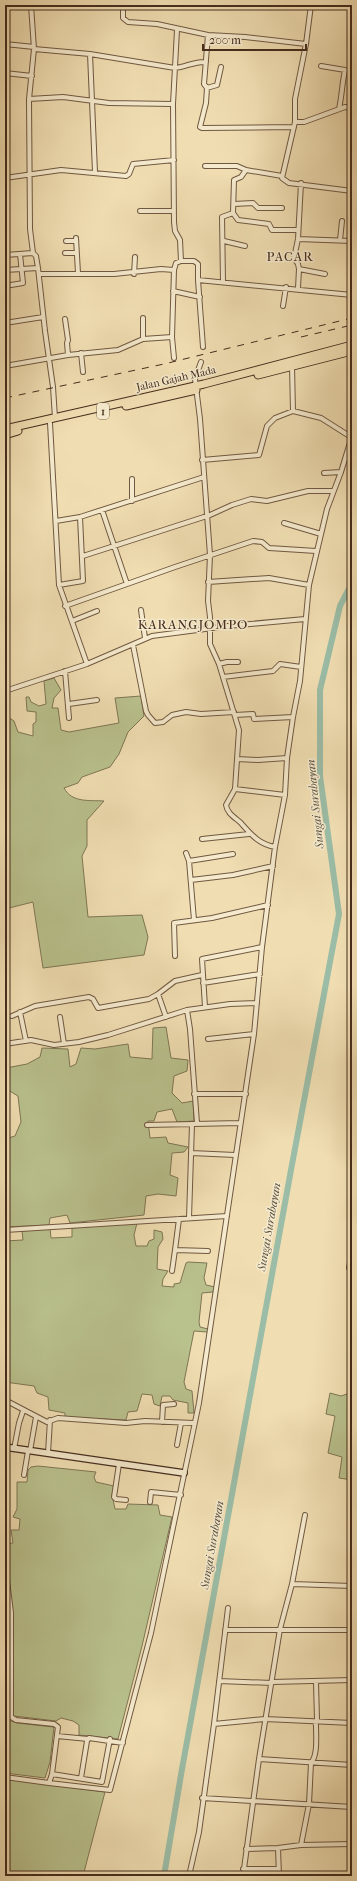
<svg xmlns="http://www.w3.org/2000/svg" width="357" height="1881" viewBox="0 0 357 1881" font-family="'IM FELL French Canon',serif">
<style>
.green{fill:#b9c18d;stroke:#7f7655}
.lines{fill:none;stroke-linecap:round;stroke-linejoin:round}
.river{stroke:#9bbda7;stroke-width:6}
.street-casing{stroke:#705842;stroke-width:6}
.secondary-casing{stroke:#452c1d;stroke-width:8}
.highway-casing{stroke:#452c1d;stroke-width:9}
.street{stroke:#f5eacd;stroke-width:4}
.secondary{stroke:#f5eacd;stroke-width:5.5}
.highway{stroke:#f0deb2;stroke-width:7}
.rail{stroke:#452c1d;stroke-width:1;stroke-dasharray:7 7;stroke-linecap:butt}
.labels{text-anchor:middle;stroke-width:3;stroke-linejoin:round;paint-order:stroke}
.shield{fill:#f5eacd;stroke:#7a6552;stroke-width:1}
.shield-label{font-size:10px;font-weight:bold;fill:#452c1d}
.street-label{font-size:11px;fill:#452c1d;stroke:#f5eacd}
.water-label{font-size:12px;font-style:italic;fill:#5a5040;stroke:#f5eacd}
.quarter-label{font-size:13px;letter-spacing:1px;fill:#452c1d;stroke:#f5eacd}
</style>
<rect width="100%" height="100%" fill="#f0deb2"/>
<filter id="stains"><feTurbulence type="fractalNoise" baseFrequency=".005" numOctaves="4"/><feColorMatrix values="0 0 0 0 .2 0 0 0 0 .09 0 0 0 0 .02 0 0 0 .5 -.17"/></filter>
<radialGradient id="worn" r=".72"><stop offset=".6" stop-color="#630" stop-opacity="0"/><stop offset="1" stop-color="#630" stop-opacity=".3"/></radialGradient>
<path class="green" d="M54 678 61 690 54 698 52 708H58L61 730 69 732 119 723 115 698 141 696 144 716 128 732 119 754 110 767 82 777 78 783 64 788C72 803 89 800 104 801L87 820V846L82 856 88 917 142 915 148 937 144 955 43 968 33 902 5 909V715L14 721 18 732 33 736V724L36 722V712L27 711 26 697H29L31 702 39 706 46 704 44 681Z
M166 1027 171 1058 188 1060 187 1071 174 1076 172 1093 182 1103 193 1101 194 1121 177 1122 172 1109 157 1112 154 1121H148L150 1138 166 1137 168 1143 188 1147 184 1152 172 1153 170 1175 178 1178 176 1196 158 1194 146 1196 144 1215 70 1223 67 1215 50 1218 49 1225 5 1227V1139L15 1136 21 1122 18 1096 8 1090 6 1068 27 1064 40 1057 42 1048 68 1049 70 1067 76 1064 81 1048 95 1049 128 1044 130 1057 152 1059 153 1028Z
M137 1223 134 1235 136 1246H147L149 1241 154 1239V1230L162 1232 163 1239 158 1247 157 1269 168 1271 163 1279 162 1286 174 1287V1284L180 1283 186 1263 188 1262 207 1263 204 1278 206 1285 215 1287 213 1292 202 1293 199 1322 200 1327 208 1329 207 1332 194 1331 184 1382 186 1389 192 1391 194 1413H188V1403L173 1400 170 1396H162L160 1406 154 1404 152 1395 142 1394 137 1411 128 1412 126 1420 65 1417V1413L49 1410 48 1397 37 1393 34 1386 5 1382V1241L23 1240 22 1231 50 1228 51 1238 72 1237V1228Z
M352 1388V1480L339 1478 342 1457 328 1453 335 1416 326 1414 330 1393 341 1396 350 1393Z
M38 1466 96 1472 94 1477 96 1482 114 1486 112 1495 115 1509H126L128 1504 158 1505 160 1515 172 1517 142 1646 118 1739 79 1735V1725L73 1721 61 1718 56 1721 14 1716 12 1714V1613L5 1544 13 1543 11 1530H19L20 1519 13 1517 17 1509V1482H27L28 1470 31 1467Z
M5 1593 8 1720 17 1723 54 1727 50 1762 45 1778 5 1773Z
M5 1779 105 1792 83 1876H5Z"/>
<g class="lines">
<path class="river" d="M164 1876 182 1769 291 1170 339 914 320 776V690L340 606 352 583"/>
<g class="street-casing">
<path id="street" d="M31 5 34 49 29 99 30 229 33 253 36 256 38 268 45 331 53 387 55 418
M123 5V18L128 22 157 24 208 35 245 37 306 44
M311 5 306 44 295 99V122L282 178 289 183 352 191
M177 30 173 104 174 222 175 231 180 240 181 261H194L198 264V280L352 295
M208 35 204 84 207 88 206 103 200 127 202 128 294 127
M5 44 34 47
M34 49 90 54 175 68C186 67 195 61 206 62
M90 54 95 172
M321 66 345 70C342 84 342 95 339 109
M5 73 32 76
M207 88 217 85 221 67
M29 99 63 97 109 103 173 104
M295 122H304L345 107 352 108
M205 166H237L246 170
M5 178 61 170 126 176 129 174 133 164 174 160
M234 204 253 203 258 208H282
M140 211H174
M233 213 238 220 269 224 272 230H298
M76 238 78 273
M298 239 352 241
M340 240 342 221
M66 241H76
M224 241 245 246
M65 253H76
M5 255 33 253
M299 269 325 274
M5 270 38 268
M174 270 176 263 181 261
M134 274 135 257
M198 280 203 347
M223 281 222 217 233 213 234 180 241 177 246 170 282 176
M5 286 23 283 20 254
M298 288 299 269 298 264 294 258 298 239 301 183
M173 291 200 297
M283 306 286 287
M143 318V339
M65 319 68 340 67 343 68 355
M5 323 43 317
M172 337 174 358
M81 353 83 372
M201 362 195 379 200 419 210 555 208 601 210 617V644L219 664 239 730 235 789 226 805C227 813 234 817 240 822 251 834 258 844 275 847
M5 366 68 355 118 350 143 339 172 337 174 270 161 269 114 274H39
M292 366 293 411 321 418 351 437
M50 423 59 585 87 664
M202 460 259 455 267 426 275 418 293 411
M324 473 341 472
M132 501V479
M102 510 127 584
M56 521 80 517 204 477
M284 523 321 534
M83 556 210 515 232 505 251 499 267 501 308 491H333
M208 582 269 578 309 585
M59 585 83 581 80 517
M65 606 175 567 253 541 262 542 269 548 316 551
M141 610 145 638
M72 621 97 611
M133 645 146 711 148 715 155 723 163 722 172 715 186 712 201 714 234 712
M219 664 227 662H238
M65 671 69 718
M223 677 273 671 280 664 301 667
M5 691 87 664 152 636 228 626 305 619
M69 704 97 700
M235 715 253 714 254 719 293 717
M238 759 258 760 287 758
M235 789 285 795
M202 839 249 834
M186 853 189 861 194 920
M189 861 233 854
M191 880 233 875 273 866
M175 956 174 923 212 918 268 905
M203 983 260 974
M158 994 166 1017
M205 1007 202 959 262 947
M187 1010 190 1029 197 1123
M20 1012 26 1041
M12 1016 35 1006 89 997 93 999 98 1008 149 999 158 994 175 981 202 975
M60 1017 64 1044
M208 1039 254 1034
M5 1044 31 1040 54 1045 79 1042 108 1035 187 1010 230 1004 257 1003
M194 1094H246
M147 1125 240 1123
M191 1153 235 1155
M189 1218 192 1124
M179 1219 175 1250 208 1251
M5 1230 227 1216
M349 1268 352 1251
M172 1271 175 1250
M5 1400 47 1422 58 1418 126 1423 145 1421 194 1423
M162 1422 163 1405 174 1404
M177 1445 181 1423
M14 1449 19 1423 23 1411
M30 1451 36 1417
M48 1453 50 1420
M119 1464 114 1497 116 1499 126 1500
M24 1475 28 1451
M150 1502 151 1492 181 1495
M5 1564 11 1613V1717L16 1720 54 1724 58 1727 52 1774 49 1783 5 1777
M292 1584 352 1586
M225 1630H352
M219 1681 272 1683
M272 1682 352 1680
M214 1724 265 1719 352 1723
M57 1736 88 1739
M259 1759 352 1765
M52 1774 102 1782 110 1739
M81 1778 87 1741 89 1738 123 1743
M49 1783 110 1790 151 1633 199 1403 254 1034 262 947 275 847 285 795 287 758 293 717 300 681 309 585 327 509 341 472 352 436
M202 1798 352 1807
M301 1845 309 1804 311 1763C318 1755 316 1736 316 1725L315 1722 317 1720 316 1682
M278 1848 279 1876
M246 1849 278 1848 301 1845 352 1844
M243 1869H278
M189 1876 199 1832 214 1724 228 1608
M243 1876 259 1759 280 1629 292 1584 305 1515"/>
</g>
<g class="secondary-casing">
<path id="secondary" d="M5 1447 184 1473"/>
</g>
<g class="highway-casing">
<path id="highway" d="M258 375 352 351
M126 406 196 390
M5 429 204 384 352 345
M5 435 18 431"/>
</g>
<use href="#street" class="street"/>
<use href="#secondary" class="secondary"/>
<use href="#highway" class="highway"/>
<path class="rail" d="M301 337 352 325
M5 398 164 364 352 318"/>
</g>
<g class="labels">
<rect class="shield" x="97" y="403" width="12" height="16" rx="3"/>
<g class="shield-label">
<text x="103" y="415">1</text>
</g>
<g class="street-label">
<text transform="translate(176 378) rotate(-13)" y="4">Jalan Gajah Mada</text>
</g>
<g class="water-label">
<text transform="translate(315 804) rotate(-96)" y="4">Sungai Surabayan</text>
<text transform="translate(269 1227) rotate(-80)" y="4">Sungai Surabayan</text>
<text transform="translate(212 1545) rotate(-80)" y="4">Sungai Surabayan</text>
</g>
<g class="quarter-label">
<text x="290" y="261">PACAR</text>
<text x="193" y="629">KARANGJOMPO</text>
</g>
</g>
<rect width="357" height="1881" fill="none" stroke="#f0deb2" stroke-width="20"/>
<rect x="6" y="6" width="345" height="1869" fill="none" stroke="#452c1d" stroke-width="2"/>
<rect x="10" y="10" width="337" height="1861" fill="none" stroke="#452c1d"/>
<path d="M203 44v6h103v-6" fill="none" stroke="#452c1d" stroke-width="2"/>
<text x="209" y="44" font-size="12" fill="#452c1d" stroke="#f5eacd" stroke-width="3" paint-order="stroke">200 m</text>
<rect width="100%" height="100%" filter="url(#stains)"/>
<rect width="100%" height="100%" fill="url(#worn)"/>
</svg>
